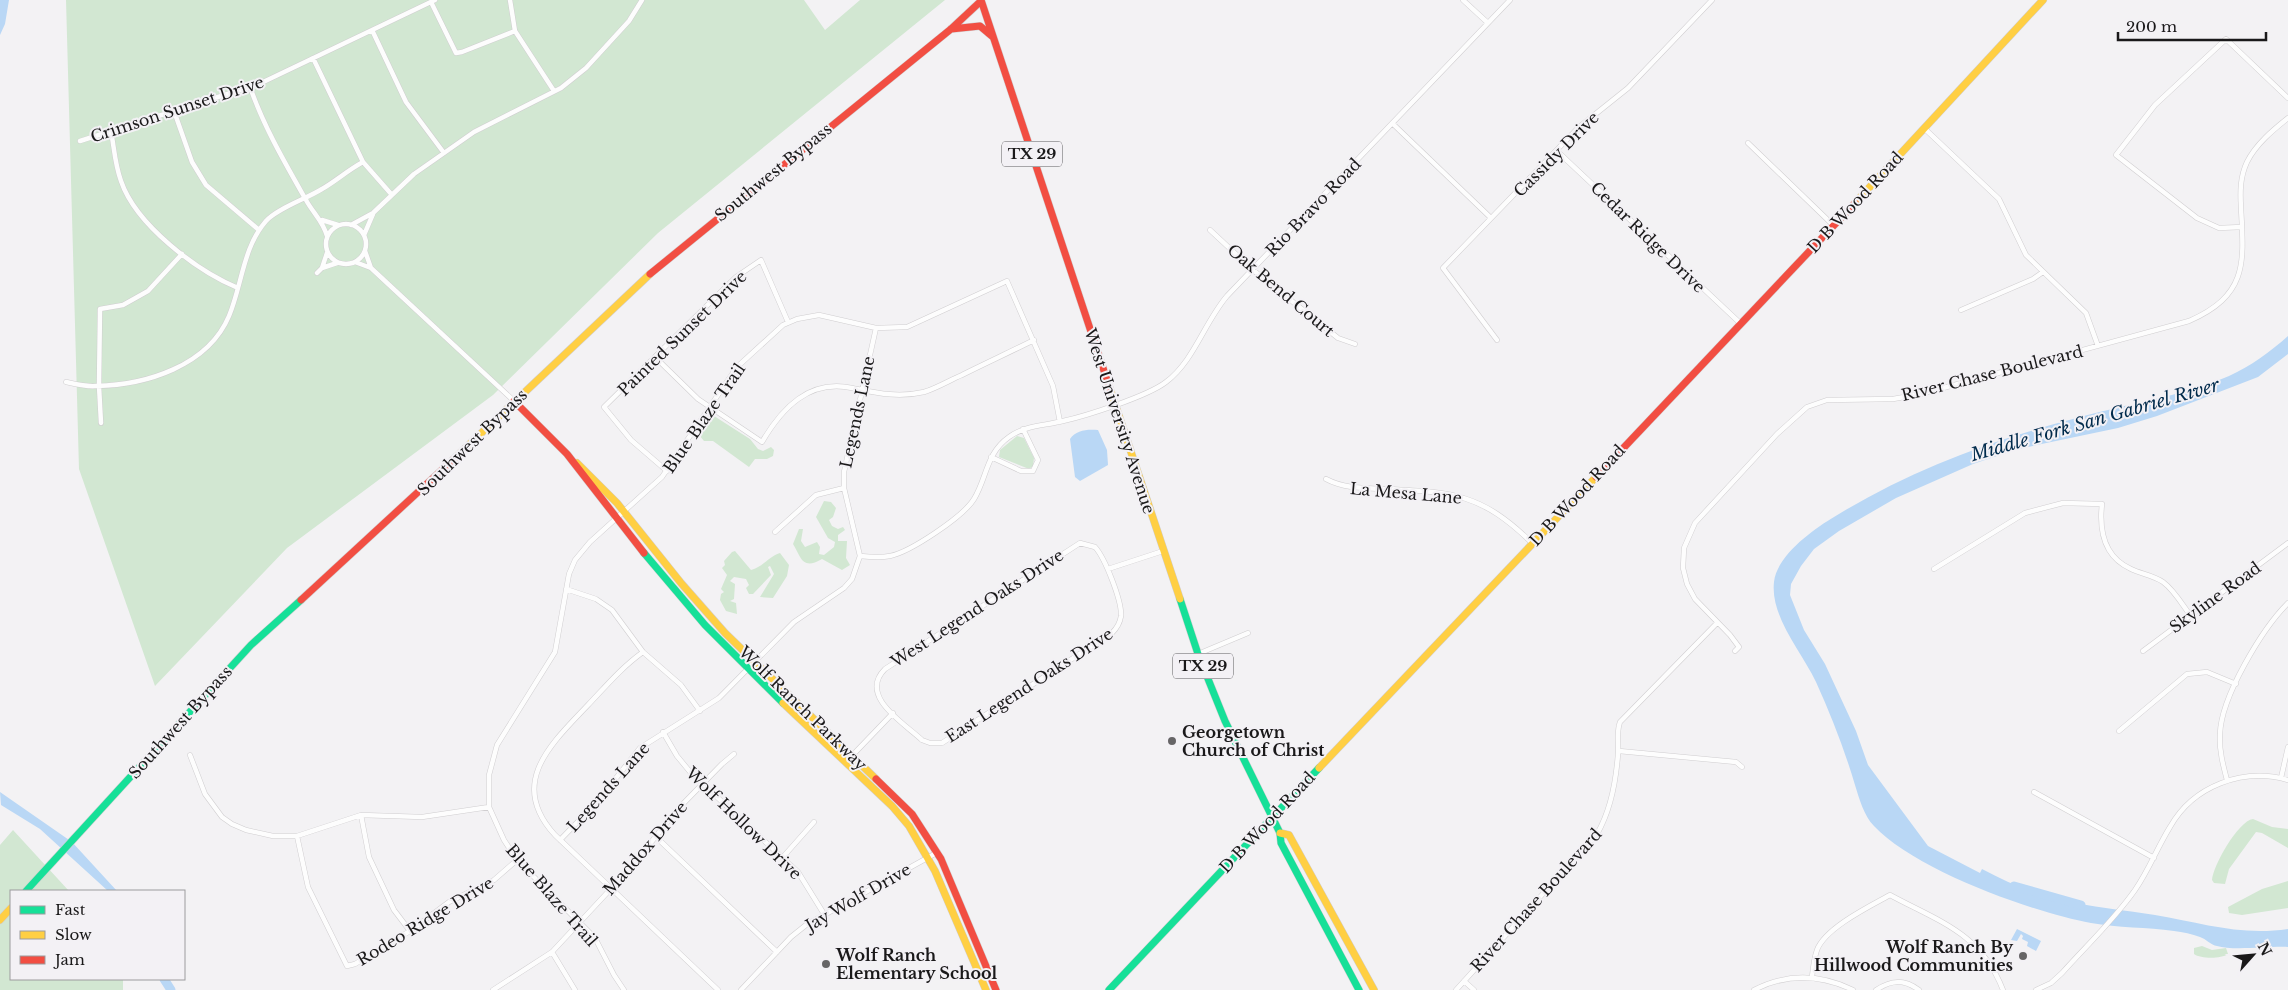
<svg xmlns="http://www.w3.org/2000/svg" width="2288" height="990" viewBox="0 0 2288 990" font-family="'Libre Baskerville',serif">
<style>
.green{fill:#d2e7d2}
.water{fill:#b9d7f5}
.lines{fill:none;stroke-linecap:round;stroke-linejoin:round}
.river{stroke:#b9d7f5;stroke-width:9}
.street-casing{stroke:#d0ced0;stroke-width:5.5}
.fast-casing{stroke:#d0ced0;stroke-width:8}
.slow-casing{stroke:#d0ced0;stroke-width:8}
.jam-casing{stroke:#d0ced0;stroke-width:8}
.street{stroke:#fdfdfd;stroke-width:4.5}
.fast{stroke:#16e098;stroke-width:7}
.slow{stroke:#ffcf43;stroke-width:7}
.jam{stroke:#f24e42;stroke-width:7}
.poi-dot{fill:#666566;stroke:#f3f1f5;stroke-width:2}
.labels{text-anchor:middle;stroke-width:4;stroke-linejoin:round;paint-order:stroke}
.shield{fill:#f3f1f5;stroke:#5b5a5c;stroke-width:1}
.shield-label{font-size:15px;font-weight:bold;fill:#1a191a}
.street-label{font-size:16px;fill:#1a191a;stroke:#f3f1f5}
.poi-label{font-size:16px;font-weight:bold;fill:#1a191a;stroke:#f3f1f5;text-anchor:start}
.water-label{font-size:18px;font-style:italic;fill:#002b4c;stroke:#f3f1f5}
</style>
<rect width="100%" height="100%" fill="#f3f2f4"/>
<path class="green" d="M66 0H804L825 30 860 0H945L658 233 493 395 287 548 155 686 79 469Z
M714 416 750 439 758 449 763 451 771 447 774 450 773 456 767 459H755L749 467 713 441H704L699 435 711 417Z
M1017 436 1024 438 1034 458 1033 466 1029 469 999 457 1000 450Z
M824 501 831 502 836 508 833 517 829 520 832 526 838 529 843 527 845 530 838 535V541H847L846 558 850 565 842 570 822 559C802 571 801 557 793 544L799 529H803L801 541 805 547 817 542 820 547 819 554 824 555 834 547 835 542 828 538 816 517Z
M735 551 751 570C763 567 768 557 780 553L789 565 787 576 773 598 760 597 774 574 770 566 768 567 771 575 753 594H749L746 588 749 585 746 579 734 577 730 581 735 584 734 599 730 601 736 603 737 614 726 611 720 600 721 594 724 592 721 589 727 575 722 568 725 565 724 561 732 552Z
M2253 819 2272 827 2288 829V848L2262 833 2256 832 2229 869 2225 884 2214 883 2212 880C2213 866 2238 821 2253 819Z
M13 830 69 891H11V979H123V990H0V845Z
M2288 881V908L2242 915 2229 913 2228 907 2262 889Z
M2202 946 2212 950 2226 948 2228 954C2221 959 2201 959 2194 954V948Z"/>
<path class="water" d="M0 0H9L5 24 0 35Z
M2288 336V354L2258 377 2157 416 2118 428 2018 449 1973 464 1896 498 1839 531 1814 549 1801 566 1791 584 1790 595 1804 630 1825 664 1856 731 1868 765 1928 846 1980 873 1982 869C2007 882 2033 894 2060 900 2091 907 2124 910 2155 915 2202 923 2240 936 2288 929V947C2269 946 2233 951 2217 946 2211 945 2206 939 2200 937 2192 934 2183 932 2174 931 2147 927 2118 928 2091 923 2032 912 1915 870 1874 826 1864 816 1859 798 1855 785 1845 751 1831 715 1816 682 1802 652 1770 617 1774 582 1777 555 1814 529 1834 517 1908 471 1989 441 2073 419 2125 404 2180 397 2229 376 2251 366 2270 352 2288 336Z
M1098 430 1107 450 1108 465 1080 481 1075 477 1070 439C1076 430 1087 429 1098 430Z
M0 792 72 842 117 891H108L40 829 1 805Z
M2017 929 2041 941 2036 951 2027 946 2028 942 2022 939 2023 936 2021 934 2017 941 2011 940Z"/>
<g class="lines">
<path class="river" d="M2014 886 2081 905
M164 979 171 990"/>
<g class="street-casing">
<path id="street" d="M510 0 515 31 554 91
M1463 0 1488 23
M431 2 456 53 462 52 515 31
M372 30 406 102 444 153
M313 58 363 162 392 195
M250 87C264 127 285 163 306 200 313 213 323 221 327 236
M174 111 192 162 206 185 259 230
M1393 124 1491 218
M1925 129 1999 199 2026 255 2086 313 2098 346
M111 131C114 147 115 165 121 181 136 225 197 271 238 288
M80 141 259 84 435 0
M1748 143 1833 225
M1557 151 1740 323
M322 220 338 225
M326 244a20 20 0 1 1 40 0a20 20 0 1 1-40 0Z
M351 225 373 213 414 174 474 132 561 88 586 68 629 21 642 0
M2242 227 2219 228 2197 218 2116 155 2155 105 2226 39 2288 98
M1210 230 1253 270 1338 338 1355 344
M364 235 373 214
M365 251 371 268
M355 262 371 268 514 401
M322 268 337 263
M317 273 322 268 327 253
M1961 310 2033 279 2043 272
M1497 340 1443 268 1578 128 1628 88 1712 0
M655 357 698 399 762 442C782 408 809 379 852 388 877 393 898 398 924 392 937 388 950 380 962 375 986 363 1010 352 1034 340
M66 382C75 384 86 387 96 386 146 385 208 366 229 316 242 285 243 247 266 221 278 208 306 199 322 189 336 181 348 170 363 162
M101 423 99 386 100 309 123 305 148 291 182 254
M991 457 1021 471H1033L1038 460 1023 429
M667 471 631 440 604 407 736 277 761 260 788 322
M1326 479C1345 489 1364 488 1386 489 1454 492 1482 494 1532 543
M775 532 816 495 844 488
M1080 543 1095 547C1105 558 1122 601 1121 616 1120 623 1117 628 1112 633L942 743H930L922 740C904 723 858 696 885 669Z
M860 556C870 557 880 558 890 556 910 552 963 517 974 499 987 478 986 453 1009 437 1026 425 1043 426 1063 421 1086 416 1148 396 1166 382 1194 361 1204 323 1227 296L1510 0
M1108 569 1163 551
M1934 569 2025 513 2063 503 2102 504C2099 531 2104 557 2131 569 2141 574 2153 575 2163 582 2174 590 2182 604 2190 615
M566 589 596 599 612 610 643 652 681 685 700 711
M1735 651 1739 647 1730 635 1695 599 1687 584 1683 568 1684 548 1695 523 1777 434 1807 407 1827 400 1893 399 1921 394 2189 321C2248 295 2244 263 2241 208 2240 192 2240 177 2247 162 2256 144 2273 130 2288 118
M2143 651 2288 543
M643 652C622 667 606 686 588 705 552 743 507 783 555 835L718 990
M1198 654 1248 633
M2119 731 2187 674 2207 672 2236 684
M663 732 677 756 691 773 798 872 824 914
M1619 751 1736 762 1742 767
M190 755 205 794 222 817 232 824 246 830 273 836H297L361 815 422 817 489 807
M846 762 893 713
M2281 778 2288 747
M2227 780C2223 765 2219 750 2220 734 2221 697 2262 629 2288 603
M2034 792 2154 858
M361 815 369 857 394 910 410 931
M297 836 308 887 347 966 355 964 410 931 449 902 494 880 517 860
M655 836 777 952
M560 840 597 802 640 748 719 698 794 622 844 588 852 579 860 556 844 488V472L876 328
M783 857 814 822
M552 952 575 990
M1812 977C1813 968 1814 958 1817 950 1825 928 1870 906 1890 895 1940 922 1981 933 2003 990
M1464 981 1474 990
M493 990 552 952 634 864 675 812 722 764 734 754
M624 990 614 975 595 938 517 860 504 840 489 807V775L497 745 555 652 569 574 575 560 590 542 662 477 737 367 783 325 797 319 819 315 876 328 907 327 1007 281 1053 386 1060 422
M741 990 791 937 806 925 938 852
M1456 990 1597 834C1611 810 1616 781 1618 754 1619 743 1616 733 1620 722L1717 623
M1754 990C1787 973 1820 974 1853 990
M1876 990C1891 980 1904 979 1919 990
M2036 990 2051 983 2062 973C2086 946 2114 920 2135 890 2149 870 2157 848 2170 827 2193 786 2243 767 2288 780"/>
</g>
<g class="fast-casing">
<path id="fast" d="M644 553 705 625 783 703
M1180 599 1198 654 1225 721 1280 833 1281 843 1359 990
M26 891 251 645 301 600
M1109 990 1319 768"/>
</g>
<g class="slow-casing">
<path id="slow" d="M1855 203 2043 0
M1110 389 1180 599
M456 457 650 274
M577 463 617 503 681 583 725 633 876 779
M783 703 892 806 909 826 935 871 986 990
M1319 768 1596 477
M1280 833 1289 835 1374 990
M0 920 11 908"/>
</g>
<g class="jam-casing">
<path id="jam" d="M981 0 1110 389
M951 29 980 26 993 37
M650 274 951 29 981 1
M514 401 567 454 644 553
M1596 477 1855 203
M301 600 456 457
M876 779 912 814 941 859 996 990"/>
</g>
<use href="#street" class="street"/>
<use href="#fast" class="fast"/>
<use href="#slow" class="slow"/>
<use href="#jam" class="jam"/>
</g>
<g class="poi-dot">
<circle cx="1172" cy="741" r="5"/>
<circle cx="2023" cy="956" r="5"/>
<circle cx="826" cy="964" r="5"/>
</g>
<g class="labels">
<g class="shield">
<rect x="1002" y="141.5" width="60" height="25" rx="4"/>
<rect x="1173" y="653.5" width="60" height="25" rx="4"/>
</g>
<g class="shield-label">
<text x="1032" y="159">TX 29</text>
<text x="1203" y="671">TX 29</text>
</g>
<g class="street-label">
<text transform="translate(177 109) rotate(-18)" y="6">Crimson Sunset Drive</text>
<text transform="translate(1556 154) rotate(-45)" y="6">Cassidy Drive</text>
<text transform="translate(773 172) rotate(-39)" y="6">Southwest Bypass</text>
<text transform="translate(1855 202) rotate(-47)" y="6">D B Wood Road</text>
<text transform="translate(1313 207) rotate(-46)" y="6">Rio Bravo Road</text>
<text transform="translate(1648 237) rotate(44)" y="6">Cedar Ridge Drive</text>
<text transform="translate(1281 290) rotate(40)" y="6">Oak Bend Court</text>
<text transform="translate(682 333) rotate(-44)" y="6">Painted Sunset Drive</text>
<text transform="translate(1992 373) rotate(-14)" y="6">River Chase Boulevard</text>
<text transform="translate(857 412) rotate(-78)" y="6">Legends Lane</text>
<text transform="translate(704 418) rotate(-55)" y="6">Blue Blaze Trail</text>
<text transform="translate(1120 421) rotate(72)" y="6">West University Avenue</text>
<text transform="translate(472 442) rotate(-44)" y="6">Southwest Bypass</text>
<text transform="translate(1406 493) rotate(5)" y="6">La Mesa Lane</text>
<text transform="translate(1577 495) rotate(-47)" y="6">D B Wood Road</text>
<text transform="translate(2215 597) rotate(-36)" y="6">Skyline Road</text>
<text transform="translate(977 608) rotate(-33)" y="6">West Legend Oaks Drive</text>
<text transform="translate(1029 685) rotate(-33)" y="6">East Legend Oaks Drive</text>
<text transform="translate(803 708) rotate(44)" y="6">Wolf Ranch Parkway</text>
<text transform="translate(180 722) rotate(-48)" y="6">Southwest Bypass</text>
<text transform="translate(608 787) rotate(-48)" y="6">Legends Lane</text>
<text transform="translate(1267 822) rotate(-47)" y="6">D B Wood Road</text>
<text transform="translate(744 823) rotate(44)" y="6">Wolf Hollow Drive</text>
<text transform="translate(645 848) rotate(-49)" y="6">Maddox Drive</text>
<text transform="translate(552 895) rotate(49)" y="6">Blue Blaze Trail</text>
<text transform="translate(858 897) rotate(-30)" y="6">Jay Wolf Drive</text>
<text transform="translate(1536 900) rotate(-48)" y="6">River Chase Boulevard</text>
<text transform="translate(425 921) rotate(-31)" y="6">Rodeo Ridge Drive</text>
</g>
<g class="poi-label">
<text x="1182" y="738">Georgetown<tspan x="1182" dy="18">Church of Christ</tspan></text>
<text x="2013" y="953" text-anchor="end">Wolf Ranch By<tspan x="2013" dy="18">Hillwood Communities</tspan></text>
<text x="836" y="961">Wolf Ranch<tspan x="836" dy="18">Elementary School</tspan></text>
</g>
<g class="water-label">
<text transform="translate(2095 420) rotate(-16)" y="6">Middle Fork San Gabriel River</text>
</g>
</g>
<rect x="10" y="890" width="175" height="90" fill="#f3f1f5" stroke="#9c9b9d"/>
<rect x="20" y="906" width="25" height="8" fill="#16e098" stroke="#9c9b9d"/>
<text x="55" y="915" font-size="15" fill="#1a191a">Fast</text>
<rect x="20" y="931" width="25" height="8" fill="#ffcf43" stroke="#9c9b9d"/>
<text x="55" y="940" font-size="15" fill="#1a191a">Slow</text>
<rect x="20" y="956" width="25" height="8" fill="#f24e42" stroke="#9c9b9d"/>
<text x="55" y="965" font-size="15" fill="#1a191a">Jam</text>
<g transform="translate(2253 955) rotate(63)" stroke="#f3f1f5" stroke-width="4" paint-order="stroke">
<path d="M0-4L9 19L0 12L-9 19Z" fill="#1a191a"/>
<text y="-8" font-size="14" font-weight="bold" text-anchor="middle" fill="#1a191a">N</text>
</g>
<path d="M2118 32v8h148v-8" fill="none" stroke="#1a191a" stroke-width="2.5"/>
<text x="2126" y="32" font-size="15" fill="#1a191a" stroke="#f3f1f5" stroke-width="4" paint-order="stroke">200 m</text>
</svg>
